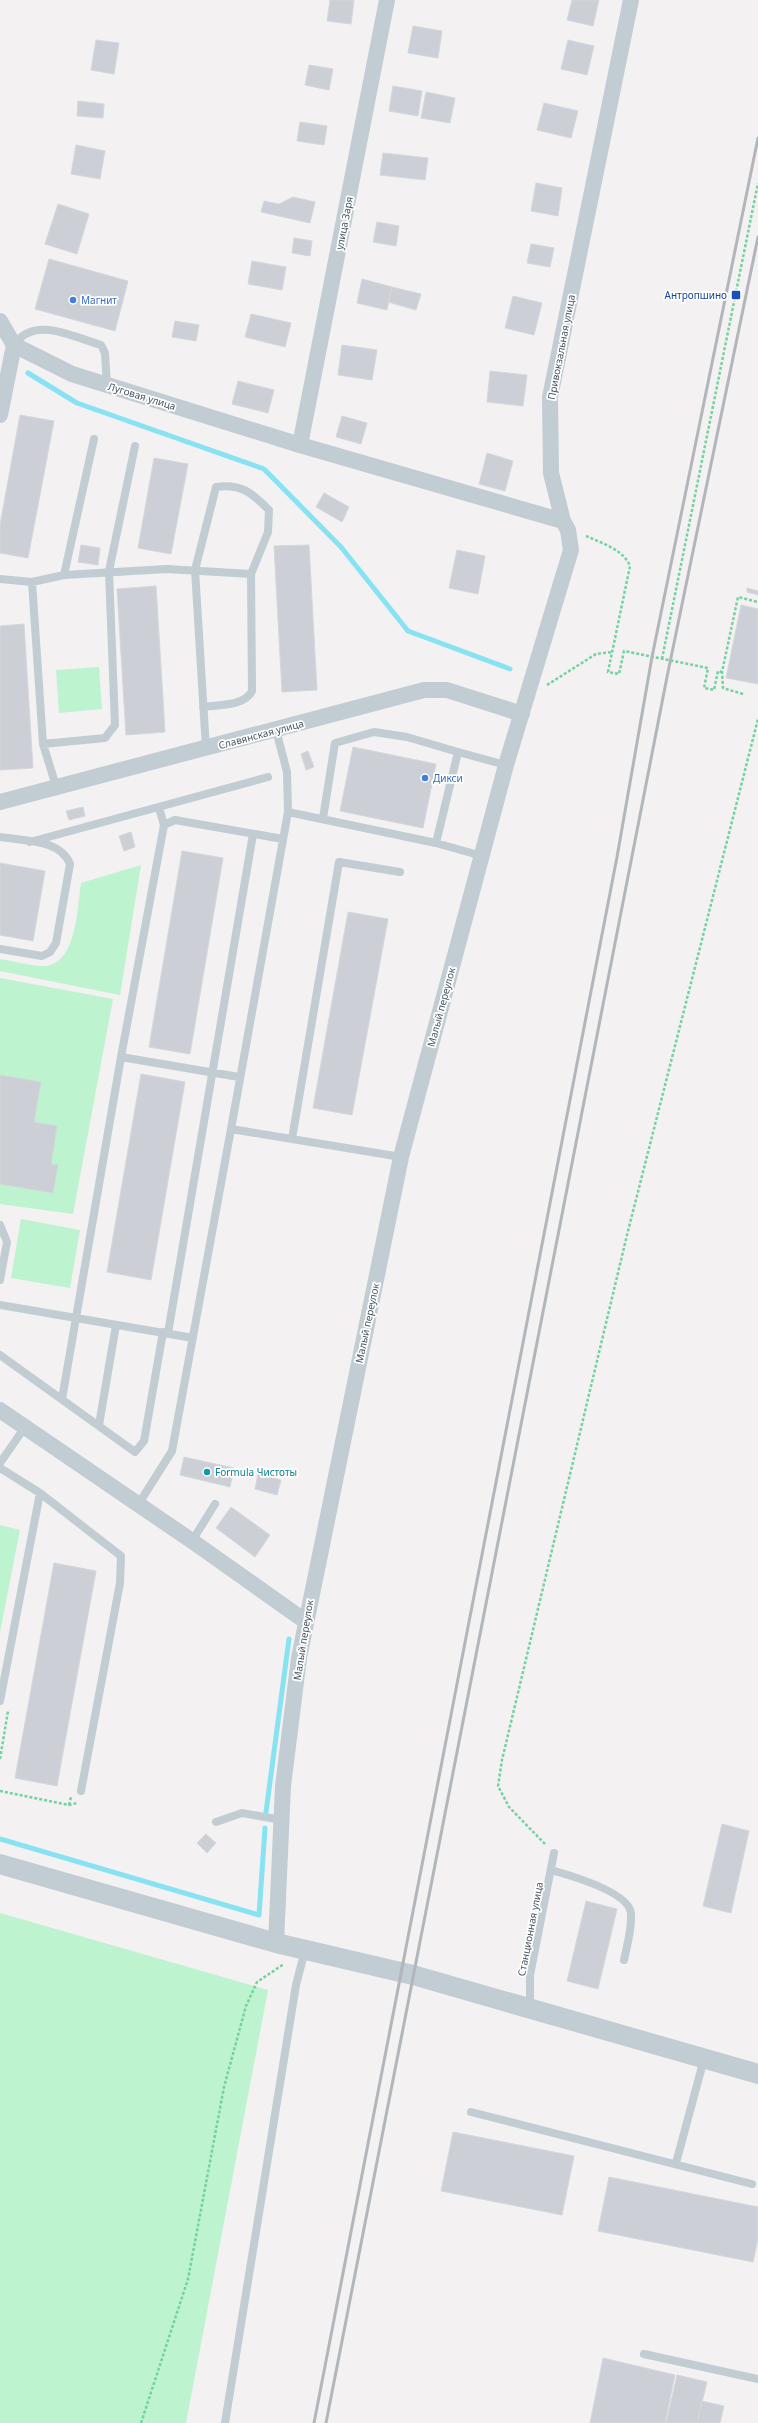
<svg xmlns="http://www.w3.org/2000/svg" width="758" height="2423" viewBox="0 0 758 2423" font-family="'Noto Sans',sans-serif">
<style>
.green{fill:#bdf3cf}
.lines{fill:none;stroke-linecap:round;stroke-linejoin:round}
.stream{stroke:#87e2f2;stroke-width:5}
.building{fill:#ccd0d6;stroke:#d4d7dc}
.path{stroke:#72d39f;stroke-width:2.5;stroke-dasharray:3 2;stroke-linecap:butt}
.service{stroke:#c1ccd3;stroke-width:8}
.minor{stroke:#c1ccd3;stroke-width:16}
.tertiary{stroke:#c1ccd3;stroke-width:20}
.rail{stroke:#b2b6bb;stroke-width:3}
.transit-dot{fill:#1a4fb4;stroke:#fff;stroke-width:1.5}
.shop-dot{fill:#3f7fe0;stroke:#fff;stroke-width:1.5}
.culture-dot{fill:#0f9aa8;stroke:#fff;stroke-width:1.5}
.labels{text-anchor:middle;stroke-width:3.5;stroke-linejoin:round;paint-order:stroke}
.street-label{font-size:10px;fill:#475560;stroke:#fff}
.transit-label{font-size:10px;fill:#164399;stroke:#fff;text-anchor:end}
.shop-label{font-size:10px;fill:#366cbe;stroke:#fff;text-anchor:start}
.culture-label{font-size:10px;fill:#0d838f;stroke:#fff;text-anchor:start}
</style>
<rect width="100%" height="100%" fill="#f3f1f1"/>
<path class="green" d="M99 667 102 709 59 713 56 670Z
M141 865 120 995 0 971V959C13 961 27 965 40 966 77 969 77 909 81 883Z
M0 978 113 999 73 1214 0 1204Z
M21 1219 80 1230 70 1288 11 1278Z
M0 1525 20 1530 0 1632Z
M0 1913 268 1990 186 2423H0Z"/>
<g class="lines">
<path class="stream" d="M28 373 77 403 264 469 341 547 408 631 510 669
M266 1812 289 1639
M0 1839 259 1915 265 1828"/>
</g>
<path class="building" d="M330 0H354L351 24 327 21Z
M572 0H599L593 26 567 20Z
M413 26 442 31 438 58 408 53Z
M96 40 119 43 114 74 91 70Z
M568 40 594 46 587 75 561 69Z
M309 65 333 69 329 90 305 85Z
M393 86 422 91 418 116 389 111Z
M426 92 455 98 450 123 421 118Z
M78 101 104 104 103 118 77 116Z
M544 103 578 111 571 138 537 130Z
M300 122 327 126 324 145 297 141Z
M76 145 105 151 100 179 71 174Z
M383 153 428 158 425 180 380 175Z
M536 183 562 188 558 216 531 211Z
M293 197 315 202 310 223 261 212 264 201 279 204Z
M58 204 89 214 77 254 45 244Z
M377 222 399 226 396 246 373 242Z
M294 238 312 241 310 256 292 253Z
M531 244 554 248 550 267 527 263Z
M49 259 128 281 115 331 35 309Z
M252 261 286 267 282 290 248 284Z
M362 279 392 287 387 310 357 303Z
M392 287 421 294 416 310 388 302Z
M513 296 542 303 534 335 505 328Z
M251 314 291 323 285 347 245 337Z
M175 321 199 325 196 341 172 337Z
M342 345 377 350 372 380 338 375Z
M490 371 527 375 523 406 487 402Z
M238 381 274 390 268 413 232 404Z
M20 415 54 421 28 558 0 553V525Z
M342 416 367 423 361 444 336 437Z
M487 453 513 461 505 491 479 484Z
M154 458 188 464 171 554 138 548Z
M324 493 349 507 342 522 316 507Z
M81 545 100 548 98 565 78 562Z
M309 545 317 690 282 692 274 546Z
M457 550 485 556 478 594 449 588Z
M156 586 165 732 126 735 117 589Z
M747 588 758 591V595L747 592Z
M741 605 758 609V684L726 678Z
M24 624 33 768 0 770V626Z
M353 747 436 764 423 828 340 811Z
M308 751 314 767 306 770 301 754Z
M83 807 85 816 69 820 66 811Z
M131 832 135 847 124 851 119 836Z
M182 851 223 858 190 1054 149 1047Z
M0 863 45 871 33 941 0 935Z
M348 912 388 919 352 1115 313 1108Z
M141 1074 185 1082 151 1280 107 1272Z
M0 1075 41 1082 34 1122 57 1126 51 1164 58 1165 53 1193 0 1184Z
M184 1457 234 1468 230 1487 180 1475Z
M258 1474 281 1480 277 1495 255 1489Z
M231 1507 270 1535 255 1557 216 1528Z
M54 1563 96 1571 57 1786 15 1778Z
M722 1824 749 1831 731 1913 703 1906Z
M206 1834 216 1843 207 1853 197 1843Z
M586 1901 617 1909 598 1989 567 1981Z
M453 2132 574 2156 562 2215 441 2191Z
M609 2177 758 2207V2239L753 2262 598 2231Z
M603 2358 675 2375 665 2423H590Z
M677 2375 707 2382 697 2423H666Z
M702 2401 724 2406 720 2423H697Z"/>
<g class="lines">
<path class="path" d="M586 536C601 543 623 549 630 566L608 672 619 674 624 651 708 668 704 688 714 690 718 671 722 672
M662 659 758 183
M547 685 596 654 612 652
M743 694 723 688 722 672 738 597 758 602
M0 1759 8 1711
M0 1791 69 1805 77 1803
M69 1805 71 1797
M545 1844 509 1807 498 1786 502 1760 627 1235 758 719
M141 2423 188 2279 224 2087 246 2006 257 1982 284 1964"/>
<path class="service" d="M14 345C34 315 73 337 101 345L105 353 107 386
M64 575 94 439
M0 579 32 582 64 575 167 569 251 574
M32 582 43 744 56 786
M203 707C218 705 245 706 252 691L251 574 268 532 269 510C252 493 241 483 216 487L195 570 206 749
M276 730 287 772 288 812 436 843 482 856
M43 744 105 738 115 725 109 571 135 446
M159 808 164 825
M288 812 231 1129 401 1157
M323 818 335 743 374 732 407 737 458 752
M0 837C24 841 60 839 70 864L56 943 50 952 42 956 0 949
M30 842 268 777
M436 843 458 752 506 765
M239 1077 121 1057 164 825 175 820 283 839
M292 1139 339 862 400 872
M0 1225 7 1242 0 1280
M0 1305 193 1338
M168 1333 253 834
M0 1355 135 1452 144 1441 163 1332
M62 1399 121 1057
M99 1425 116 1325
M0 1463 25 1427
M0 1468 40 1493 0 1701
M40 1493 121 1556 120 1583 81 1791
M138 1505 172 1451 231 1129
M192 1541 215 1504
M216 1822 242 1813 282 1820
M551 1870C569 1875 630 1892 631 1914 632 1929 627 1946 624 1960
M530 2008V1975L554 1853
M471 2112 752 2184
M676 2163 704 2059
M644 2354 758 2379
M225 2423 296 1985 305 1950"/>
<path class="minor" d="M0 321 14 345 72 374 300 445 563 521
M0 415 14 345
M300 445 387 0
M0 802 424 690H447L522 714
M0 1410 192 1541 305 1621
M276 1943 283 1786 299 1658 401 1157 506 765 571 550 568 530 563 521 551 473 550 397 631 0"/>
<path class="tertiary" d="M0 1864 276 1943 413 1975 758 2074"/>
<path class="rail" d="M314 2423 617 857 652 657 758 138
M326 2423 667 677 758 237"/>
</g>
<rect class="transit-dot" x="731" y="290" width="10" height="10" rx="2"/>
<g class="shop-dot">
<circle cx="73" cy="300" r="4"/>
<circle cx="425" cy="778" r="4"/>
</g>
<circle class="culture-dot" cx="207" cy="1472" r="4"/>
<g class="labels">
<g class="street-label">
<text transform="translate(344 223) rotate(-79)" y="4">улица Заря</text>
<text transform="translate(561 347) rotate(-79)" y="4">Привокзальная улица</text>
<text transform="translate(142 396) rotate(17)" y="4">Луговая улица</text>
<text transform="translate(261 734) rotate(-15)" y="4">Славянская улица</text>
<text transform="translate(441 1007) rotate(-75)" y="4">Малый переулок</text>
<text transform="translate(367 1323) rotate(-78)" y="4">Малый переулок</text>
<text transform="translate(303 1640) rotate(-81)" y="4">Малый переулок</text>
<text transform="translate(530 1929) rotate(-79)" y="4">Станционная улица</text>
</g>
<g class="transit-label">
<text x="727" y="299">Антропшино</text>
</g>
<g class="shop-label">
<text x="81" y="304">Магнит</text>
<text x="433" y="782">Дикси</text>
</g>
<g class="culture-label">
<text x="215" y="1476">Formula Чистоты</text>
</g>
</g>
</svg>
